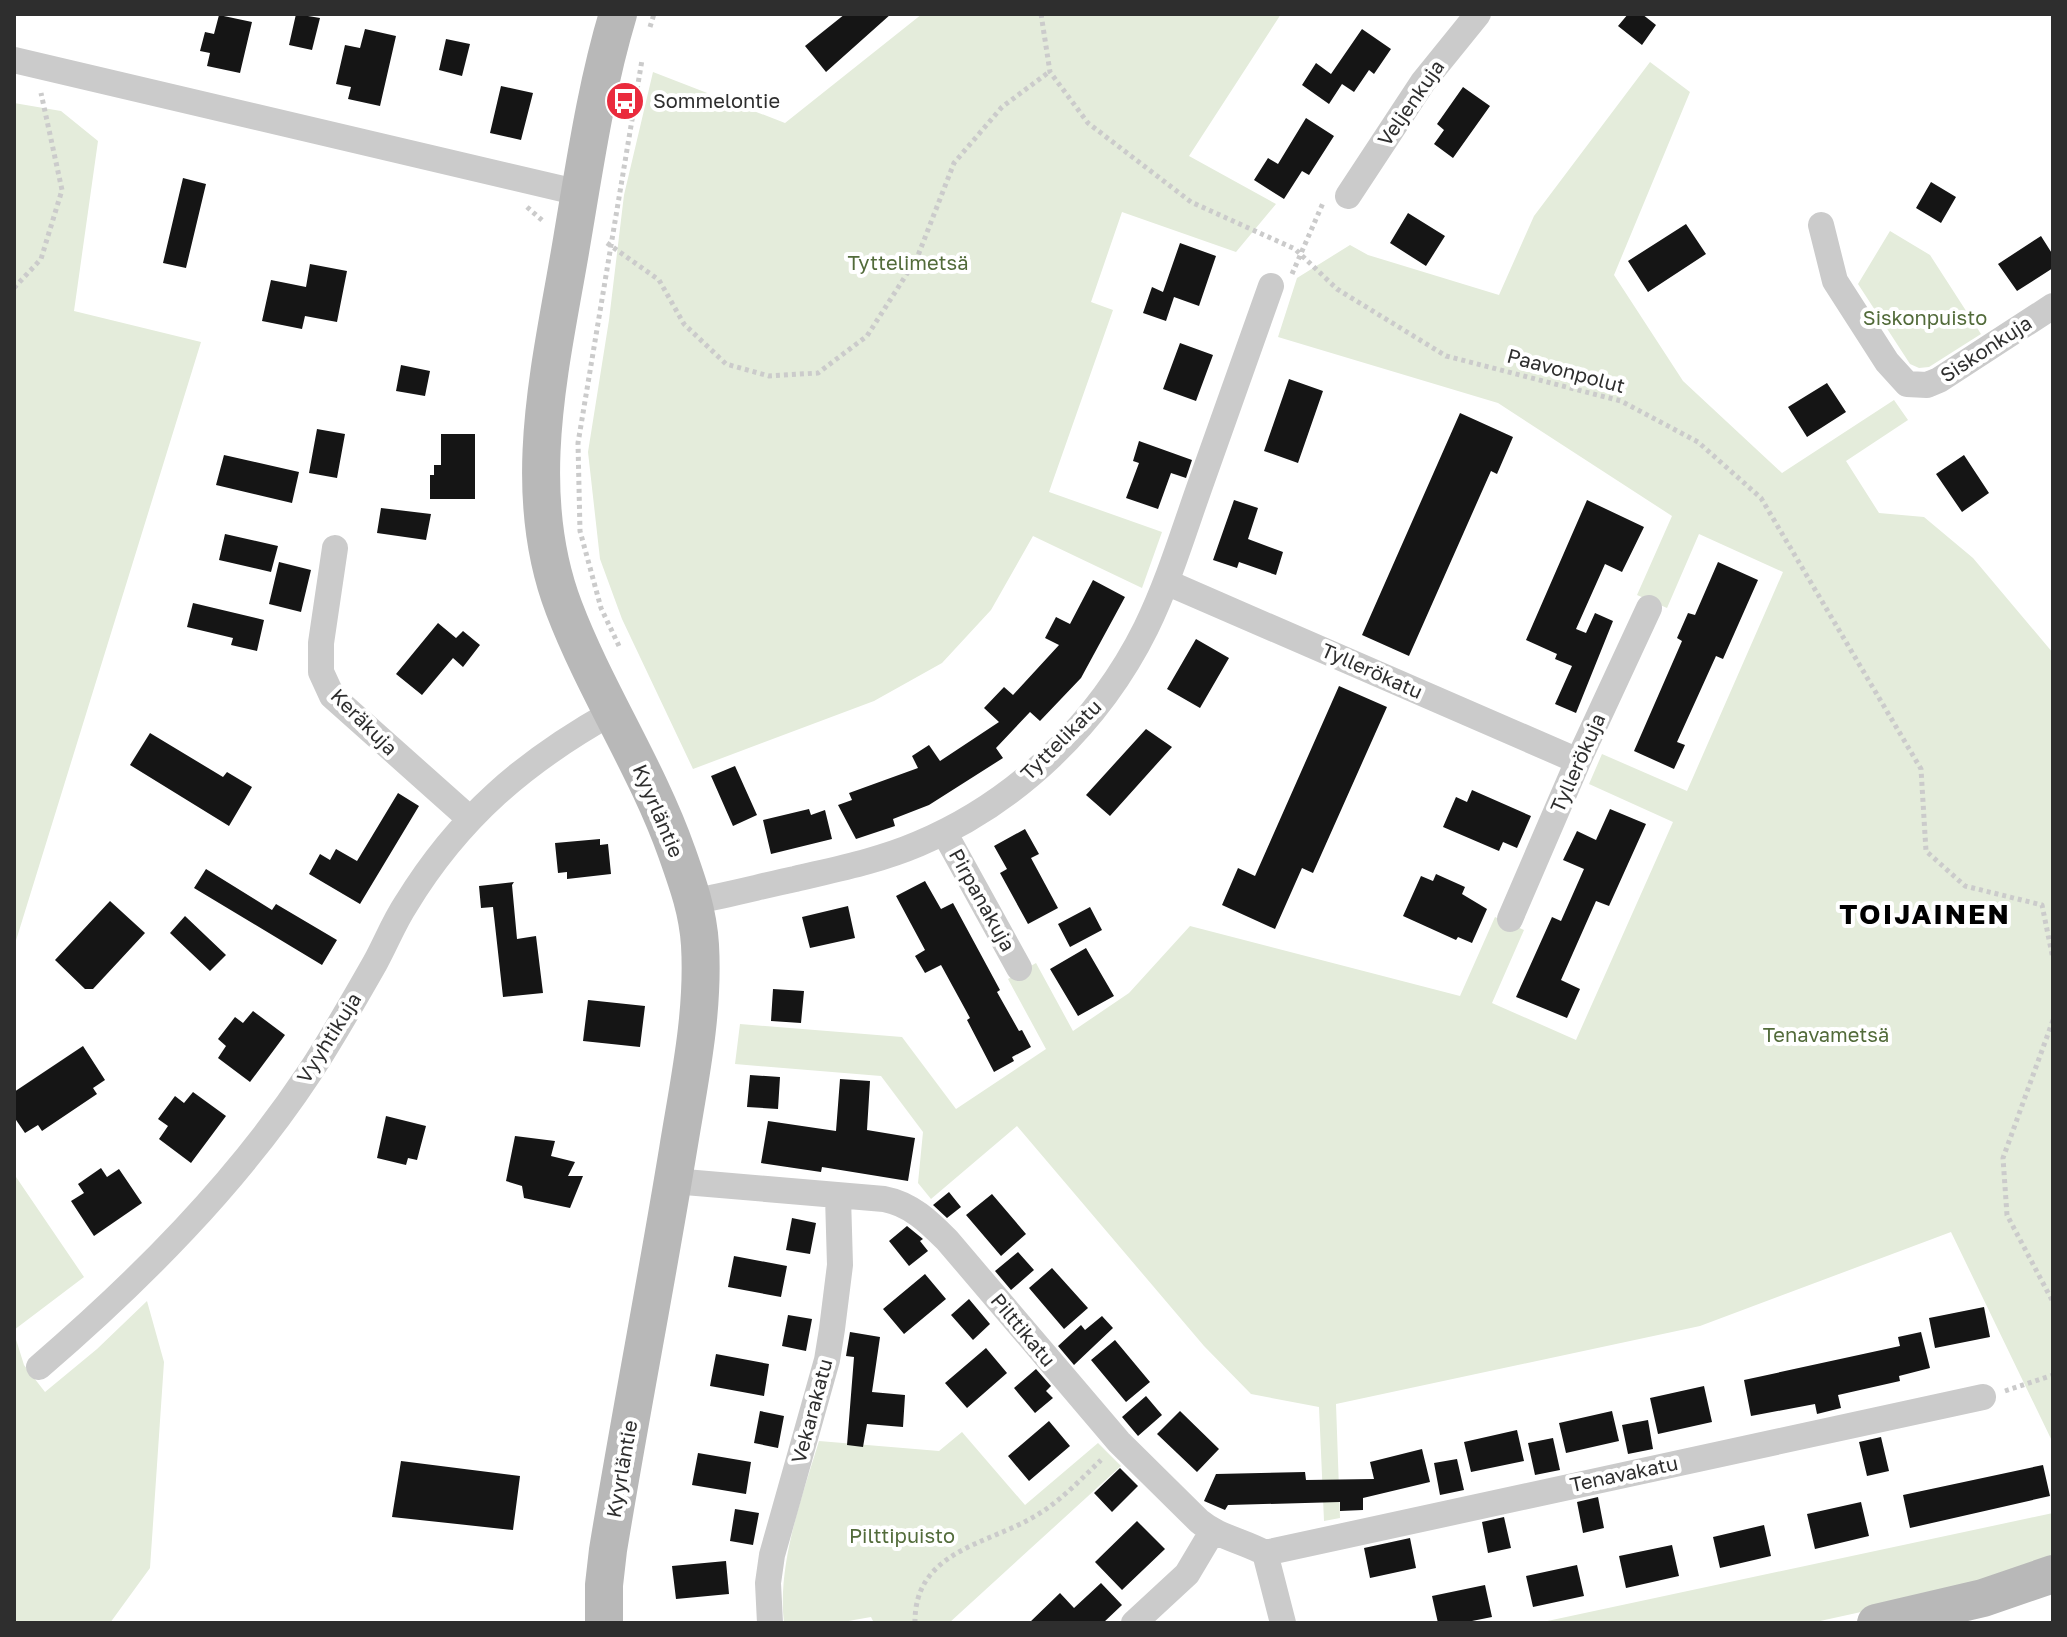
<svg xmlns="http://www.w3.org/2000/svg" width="2067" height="1637" viewBox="0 0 2067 1637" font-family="'Golos Text',sans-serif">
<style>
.green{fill:#e4ecdb}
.building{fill:#151515}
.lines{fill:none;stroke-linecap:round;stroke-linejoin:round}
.path{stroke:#cbcbcb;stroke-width:5;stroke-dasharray:4 4;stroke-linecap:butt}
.street{stroke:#cbcbcb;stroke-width:26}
.secondary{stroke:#b8b8b8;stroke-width:38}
.labels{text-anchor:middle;stroke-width:8;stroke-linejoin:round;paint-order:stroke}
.poi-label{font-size:20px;fill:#2e2e2e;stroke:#fff;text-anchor:start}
.street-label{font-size:20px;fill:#2e2e2e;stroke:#fff}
.park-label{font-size:20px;fill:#526b3a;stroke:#fff}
.district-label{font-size:28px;font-weight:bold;letter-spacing:2px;fill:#000;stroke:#fff}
</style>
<rect width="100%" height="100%" fill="#fff"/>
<path class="green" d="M922 14H1281L1189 156 1276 204 1236 252 1122 212 1091 302 1113 310 1049 492 1162 532 1142 588 1033 536 991 610 942 663 874 701 693 769 622 619 600 559 588 452 609 320 624 195 653 72 785 123Z
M1650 62 1690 92 1614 275 1683 381 1782 473 1894 400 1908 420 1846 461 1879 513 1924 517 1973 558 2053 653V1443L1951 1232 1700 1326 1336 1404 1340 1518 1324 1521 1319 1407 1251 1394 1204 1346 1017 1126 931 1199 918 1183 923 1132 881 1076 735 1064 740 1024 902 1037 956 1109 1046 1049 1008 979 1036 963 1073 1031 1129 993 1190 926 1460 996 1495 917 1524 930 1492 1003 1576 1040 1673 822 1589 784 1602 754 1687 791 1783 572 1699 534 1667 608 1637 595 1672 516 1498 403 1278 337 1297 278 1350 245 1368 255 1499 295 1534 216Z
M14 103 61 111 98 141 74 311 201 342 14 947Z
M1890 231 1930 255 1981 334 1929 367 1919 368 1910 364 1858 284Z
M14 1174 84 1277 14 1330Z
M147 1301 164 1362 150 1568 110 1623H14V1333L24 1365 45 1392 97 1349Z
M962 1432 1025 1505 1098 1443 1121 1466 949 1623H874L871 1617 837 1623H784C777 1564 802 1497 819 1441L939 1451Z
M2053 1513V1560L1902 1603 1811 1623H1538Z"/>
<path class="building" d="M296 14 320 18 312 50 289 45Z
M845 14H891L826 72 805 46Z
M1628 14H1642L1656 25 1642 45 1618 26Z
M219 15 252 22 240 73 207 66 210 53 200 51 205 32 214 34Z
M365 29 396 36 380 106 348 99 351 87 336 84 345 45 360 48Z
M1362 29 1391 49 1374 74 1369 70 1354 92 1342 84 1329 104 1302 85 1316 63 1331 74Z
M446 39 470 44 462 76 439 70Z
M501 86 533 93 521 140 490 133Z
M1463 87 1490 106 1453 158 1434 144 1444 130 1437 124Z
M1306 118 1334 136 1309 175 1302 171 1284 199 1254 180 1268 158 1278 164Z
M183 178 206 184 186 268 163 263Z
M1931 182 1956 197 1941 223 1916 208Z
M1408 213 1445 236 1426 266 1390 243Z
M1686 224 1706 254 1648 292 1628 261Z
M2041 236 2053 255V268L2017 291 1998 264Z
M1180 243 1216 256 1199 306 1174 297 1166 321 1143 313 1152 287 1163 292Z
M310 264 347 271 337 322 305 316 302 329 262 321 271 280 306 287Z
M1180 343 1213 355 1196 401 1163 389Z
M401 365 430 371 425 396 396 391Z
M1289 379 1323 391 1298 463 1264 451Z
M1827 383 1846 412 1807 437 1788 407Z
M1460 413 1513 437 1497 474 1491 471 1409 656 1362 635Z
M317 429 345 434 337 478 309 473Z
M441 434H475V499H430V475H434V465H441Z
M1139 441 1192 460 1186 478 1171 473 1158 509 1126 498 1139 463 1133 461Z
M224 455 299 472 292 503 216 485Z
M1964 455 1989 493 1962 512 1936 474Z
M1234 500 1258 508 1248 539 1283 552 1276 575 1239 562 1237 568 1213 560Z
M1587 500 1644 527 1622 572 1605 564 1576 629 1586 633 1595 613 1613 621 1576 713 1555 704 1572 666 1555 659 1557 654 1526 640Z
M381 508 431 514 426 540 377 533Z
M225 534 278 546 271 572 219 560Z
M279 562 311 570 301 612 269 604Z
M1718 562 1758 580 1723 659 1716 656 1677 742 1685 745 1674 769 1634 751 1682 641 1677 638 1688 613 1695 615Z
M1093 580 1125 597 1081 678 1040 721 1030 712 996 748 1003 758 929 805 893 819 895 826 856 839 838 805 852 800 849 793 918 768 912 756 929 745 940 761 999 722 984 708 1004 687 1013 695 1059 645 1045 638 1056 617 1070 624Z
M193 603 264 620 257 651 231 645 233 638 187 627Z
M438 623 456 638 463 631 480 645 463 667 453 658 422 695 396 674Z
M1196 639 1229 658 1200 708 1167 689Z
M1339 686 1387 707 1313 873 1302 868 1275 929 1222 905 1238 868 1255 876Z
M1146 729 1172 747 1110 816 1086 795Z
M150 733 223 777 227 772 252 787 229 826 130 765Z
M735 766 757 815 733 826 711 776Z
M1472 790 1531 816 1517 848 1503 842 1499 851 1443 827 1456 797 1467 802Z
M398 793 419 806 360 904 309 874 320 854 330 860 336 849 357 861Z
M809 809 811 815 825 810 832 839 771 854 763 820Z
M1610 809 1646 824 1609 906 1596 901 1561 980 1580 989 1567 1018 1516 997 1552 917 1561 921 1584 869 1563 860 1577 831 1596 840Z
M1025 829 1039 854 1031 858 1058 908 1028 924 1000 873 1007 869 994 846Z
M600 839V845L608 844 611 874 567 879V872L558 873 555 843Z
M206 869 272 910 276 904 337 940 322 965 194 888Z
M1436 874 1465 887 1462 894 1487 909 1472 943 1458 937 1456 940 1403 916 1421 876 1433 881Z
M925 881 941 909 953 903 1000 990 997 992 1019 1031 1022 1030 1031 1047 1012 1057 1014 1061 994 1072 967 1020 970 1018 941 965 925 973 915 956 925 950 896 896Z
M514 882 512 885 517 939 536 936 543 993 503 997 493 907 481 908 479 886Z
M110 901 145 933 93 989H85L55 960Z
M848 906 855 938 810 948 802 917Z
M1090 907 1102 930 1070 947 1058 924Z
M185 916 226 955 210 971 170 933Z
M1086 948 1114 996 1078 1016 1050 969Z
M773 989 804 991 801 1023 771 1021Z
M588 1000 645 1006 640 1047 583 1041Z
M253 1011 285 1035 250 1082 218 1058 226 1046 218 1039 235 1017 243 1023Z
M83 1046 105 1080 93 1088 97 1094 42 1131 38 1125 25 1133 14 1117V1092Z
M750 1075 780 1077 778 1109 747 1107Z
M840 1079 870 1081 867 1130 915 1138 908 1181 822 1167 821 1172 761 1163 768 1121 836 1131Z
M193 1092 226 1116 191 1163 159 1139 168 1126 158 1119 175 1096 184 1103Z
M386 1116 426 1126 417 1160 408 1158 406 1165 377 1158Z
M515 1136 555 1141 551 1156 575 1162 568 1176H583L570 1208 524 1198 522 1186 506 1181Z
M101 1168 107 1177 119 1169 142 1203 94 1236 71 1201 84 1193 78 1184Z
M949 1192 961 1207 947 1218 933 1205Z
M992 1194 1026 1234 1001 1256 966 1215Z
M792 1218 816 1223 810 1254 786 1250Z
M907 1226 923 1239 920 1241 928 1251 909 1266 889 1241Z
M1018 1252 1034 1270 1011 1290 995 1271Z
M734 1256 787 1266 781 1297 728 1287Z
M1052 1268 1088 1308 1064 1329 1029 1288Z
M925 1274 946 1299 904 1334 883 1309Z
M969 1299 990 1324 973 1340 951 1315Z
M1984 1307 1990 1337 1935 1348 1929 1318Z
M788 1315 812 1319 806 1351 782 1346Z
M1102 1316 1113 1328 1074 1365 1058 1346 1081 1325 1085 1330Z
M850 1332 880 1337 872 1392 905 1395 903 1427 867 1424 863 1447 847 1445 854 1357 846 1356Z
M1921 1332 1930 1368 1899 1376 1900 1381 1838 1395 1841 1408 1817 1414 1815 1404 1751 1416 1744 1380 1900 1346 1898 1337Z
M1115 1340 1150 1382 1126 1402 1091 1360Z
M986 1348 1007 1373 967 1408 945 1383Z
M716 1354 769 1364 764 1396 710 1386Z
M1036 1369 1051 1386 1046 1391 1053 1398 1035 1413 1014 1388Z
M1704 1386 1712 1422 1658 1434 1650 1398Z
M1146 1396 1162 1415 1138 1436 1122 1417Z
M760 1411 784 1416 778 1448 754 1443Z
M1180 1411 1219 1449 1197 1472 1157 1434Z
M1612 1411 1619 1441 1566 1453 1559 1423Z
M1648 1420 1653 1449 1628 1454 1622 1425Z
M1049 1421 1070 1446 1029 1481 1008 1456Z
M1517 1430 1524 1461 1471 1472 1464 1442Z
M1881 1437 1889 1471 1867 1476 1859 1442Z
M1553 1438 1560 1470 1535 1475 1528 1443Z
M1422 1449 1430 1482 1363 1498V1510L1340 1511V1502L1228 1505 1225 1510 1204 1501 1216 1474 1305 1472 1306 1480 1374 1479 1370 1462Z
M698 1453 751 1462 746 1494 692 1485Z
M1457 1459 1464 1490 1440 1495 1434 1463Z
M401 1461 520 1476 513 1530 392 1517Z
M2043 1465 2050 1496 1910 1528 1903 1495Z
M1120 1468 1138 1486 1112 1512 1094 1493Z
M1598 1497 1604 1528 1583 1533 1577 1502Z
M1861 1502 1869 1536 1815 1549 1807 1514Z
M735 1509 759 1513 753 1545 730 1541Z
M1504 1517 1511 1548 1488 1553 1482 1522Z
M1137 1521 1165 1549 1122 1590 1095 1562Z
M1764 1525 1771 1556 1720 1568 1713 1537Z
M1410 1538 1416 1568 1370 1578 1364 1548Z
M1672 1545 1679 1576 1626 1588 1619 1556Z
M726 1561 729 1594 676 1599 672 1566Z
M1577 1565 1584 1596 1533 1607 1526 1576Z
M1101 1583 1122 1605 1103 1623H1029L1060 1593 1074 1608Z
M1485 1585 1492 1617 1462 1623H1438L1432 1596Z"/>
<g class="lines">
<path class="path" d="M1041 14 1050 72 1088 123 1191 202 1295 249 1337 289 1446 356 1621 401 1698 442 1761 498 1921 769 1926 851 1965 886 2042 905 2053 959
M650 27 654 14
M527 207 544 222
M607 243 659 280 684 324 726 364 769 376 818 373 867 336 917 258 954 163 1002 107 1049 72
M1292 274 1323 203
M14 288 41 259 62 190 41 93
M619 646 601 608 580 531 578 443 642 60
M2053 1020 2003 1158 2007 1215 2053 1302
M2005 1391 2053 1375
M915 1623C914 1553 983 1545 1030 1519 1058 1504 1079 1481 1101 1460"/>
<path class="street" d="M14 60 580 193
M1348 196 1423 82 1478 14
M1821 225 1835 281 1887 362 1907 384 1927 385 1939 380 2053 306
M335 548 321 643V672L332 696 470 819
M1166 582 1578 761
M944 832 1019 968
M695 901C728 895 762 886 795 879 837 869 878 861 918 844 1016 803 1099 723 1146 628 1169 581 1184 530 1202 480 1225 416 1248 351 1271 286
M1510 919 1578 761 1649 608
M673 1181 884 1199C911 1204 929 1222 947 1240L1119 1442 1199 1521C1218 1537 1243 1541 1265 1553L1283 1623
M39 1367C140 1280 236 1184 310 1072 333 1037 354 1000 375 963 386 943 394 922 406 904 459 817 525 761 613 712
M1265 1553 1983 1397
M770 1623 768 1583 772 1555 827 1360 832 1329 840 1265 838 1197
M1134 1623 1187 1574 1212 1532"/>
<path class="secondary" d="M604 1623V1585L608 1550C630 1416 656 1284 678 1150 689 1082 704 1014 700 945 698 912 688 884 677 853 647 768 596 692 564 608 518 488 552 361 572 240 585 164 596 87 618 14
M1876 1623 1983 1598 2053 1574"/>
</g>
<defs>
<g id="bus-disc" transform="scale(2)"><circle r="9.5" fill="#ea2b3d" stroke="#fff"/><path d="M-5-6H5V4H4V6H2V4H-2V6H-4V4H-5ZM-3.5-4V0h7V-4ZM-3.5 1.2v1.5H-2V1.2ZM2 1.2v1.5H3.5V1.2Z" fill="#fff"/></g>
</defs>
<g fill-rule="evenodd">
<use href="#bus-disc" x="625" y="101"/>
</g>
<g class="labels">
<g class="poi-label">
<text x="653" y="108">Sommelontie</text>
</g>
<g class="street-label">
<text transform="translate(1411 103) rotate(-55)" y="7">Veljenkuja</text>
<text transform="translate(1986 349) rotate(-33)" y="7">Siskonkuja</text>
<text transform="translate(1566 371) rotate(15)" y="7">Paavonpolut</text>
<text transform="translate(1372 671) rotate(24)" y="7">Tyllerökatu</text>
<text transform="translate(364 722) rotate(45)" y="7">Keräkuja</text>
<text transform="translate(1061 740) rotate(-45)" y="7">Tyttelikatu</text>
<text transform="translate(1578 763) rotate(-66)" y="7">Tyllerökuja</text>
<text transform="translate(658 811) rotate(67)" y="7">Kyyrläntie</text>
<text transform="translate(982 900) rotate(61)" y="7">Pirpanakuja</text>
<text transform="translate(329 1038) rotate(-58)" y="7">Vyyhtikuja</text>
<text transform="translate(1023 1330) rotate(50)" y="7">Pilttikatu</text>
<text transform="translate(812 1411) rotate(-75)" y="7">Vekarakatu</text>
<text transform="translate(622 1469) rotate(-80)" y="7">Kyyrläntie</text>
<text transform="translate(1624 1474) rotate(-12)" y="7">Tenavakatu</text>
</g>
<g class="park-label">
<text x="908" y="270">Tyttelimetsä</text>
<text x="1925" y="325">Siskonpuisto</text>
<text x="1826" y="1042">Tenavametsä</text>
<text x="902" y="1543">Pilttipuisto</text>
</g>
<g class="district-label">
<text x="1925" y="924">TOIJAINEN</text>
</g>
</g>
<rect width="2067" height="1637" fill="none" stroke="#2e2e2e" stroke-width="32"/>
</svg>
